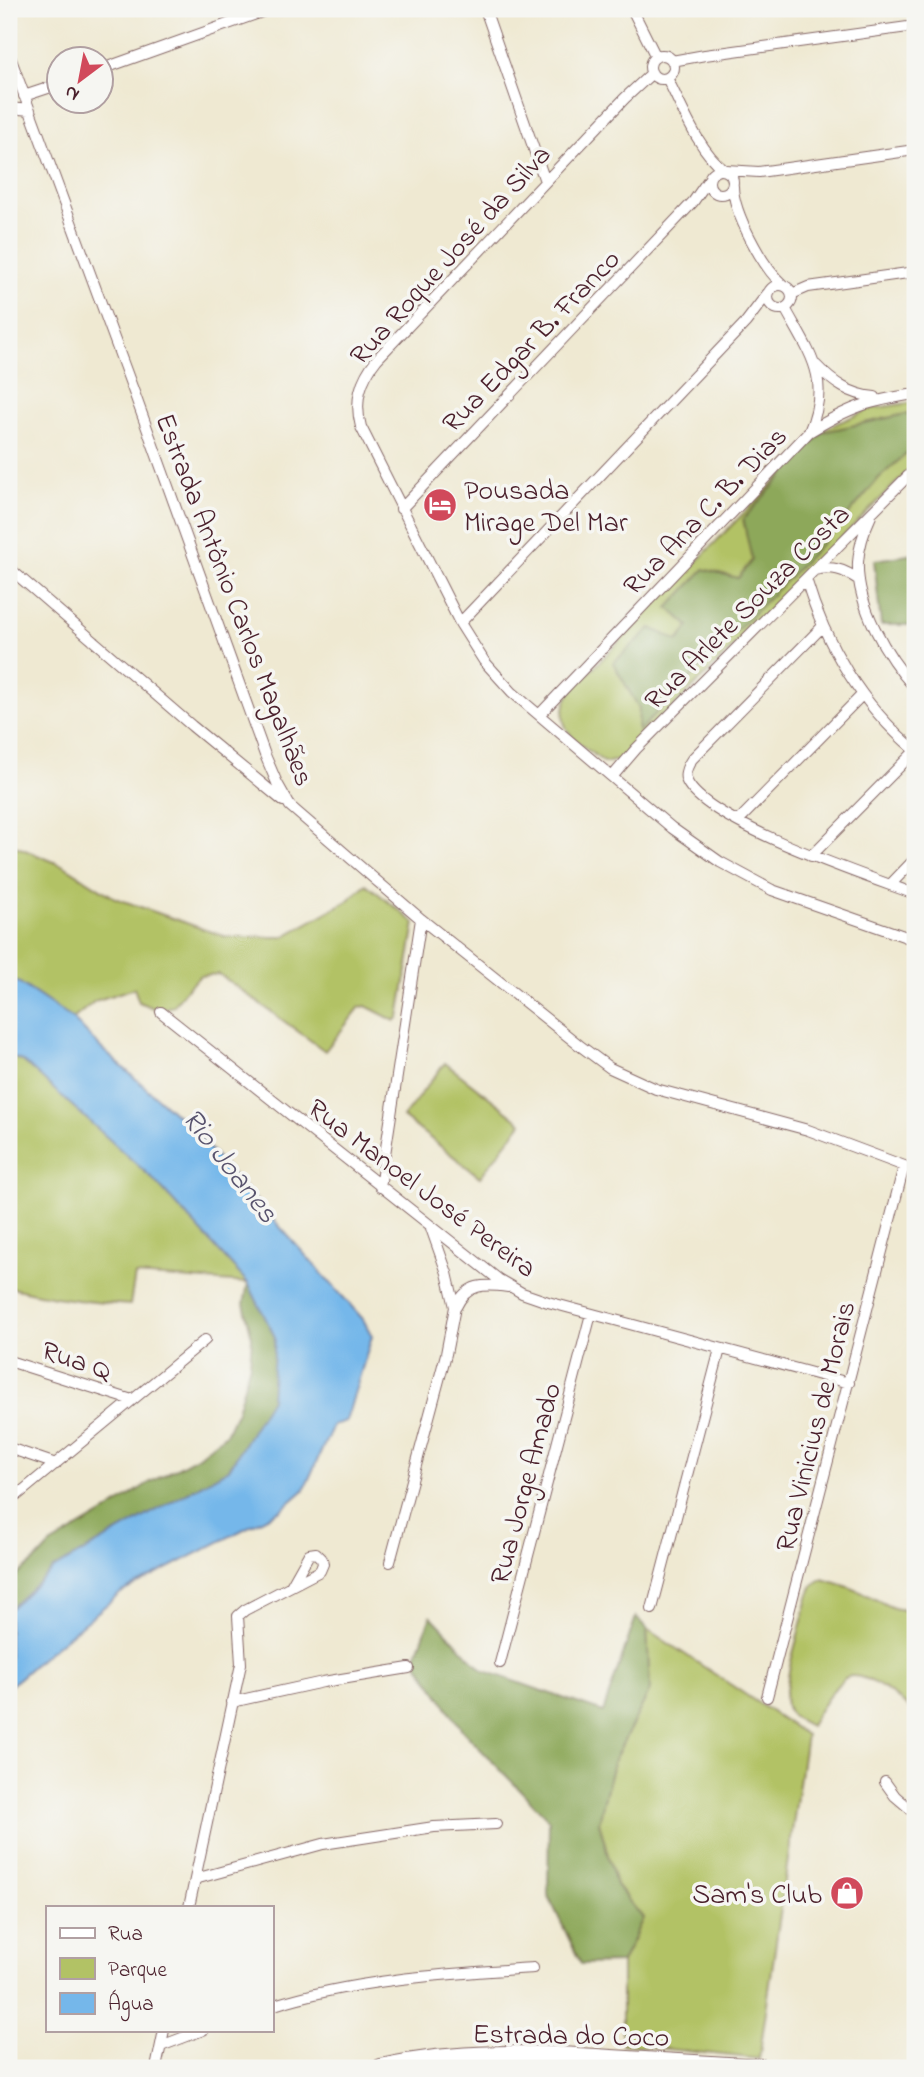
<svg xmlns="http://www.w3.org/2000/svg" width="924" height="2077" viewBox="0 0 924 2077" font-family="'Indie Flower',sans-serif">
<style>
.green{fill:#b2c265;stroke:#7e7048;stroke-width:2}
.forest{fill:#8da85a;stroke:#6c6442;stroke-width:2}
.water{fill:#75b7ea;stroke:#606b8a;stroke-width:2}
.lines{fill:none;stroke-linecap:round;stroke-linejoin:round}
.minor-casing{stroke:#846665;stroke-width:12}
.trunk-casing{stroke:#846665;stroke-width:20}
.minor{stroke:#fff;stroke-width:10}
.trunk{stroke:#fff;stroke-width:18}
.labels{text-anchor:middle;stroke-width:7;stroke-linejoin:round;paint-order:stroke}
.street-label{font-size:28px;fill:#4a1f2b;stroke:#f6f6f2}
.poi-label{font-size:28px;fill:#4a1f2b;stroke:#f6f6f2;text-anchor:start}
.water-label{font-size:30px;font-style:italic;fill:#59546e;stroke:#f6f6f2}
</style>
<rect width="100%" height="100%" fill="#f6f6f2"/>
<filter id="ink" filterUnits="userSpaceOnUse"><feTurbulence type="fractalNoise" baseFrequency=".0143" numOctaves="2"/><feDisplacementMap in="SourceGraphic" scale="14" xChannelSelector="R" yChannelSelector="G"/><feConvolveMatrix kernelMatrix="1 2 1 2 8 2 1 2 1" color-interpolation-filters="sRGB"/></filter>
<filter id="wash" filterUnits="userSpaceOnUse"><feTurbulence type="fractalNoise" baseFrequency=".00686" numOctaves="4" result="noise"/><feDisplacementMap in="SourceGraphic" scale="28" xChannelSelector="R" yChannelSelector="G"/><feGaussianBlur stdDeviation="1.57" result="paint"/><feColorMatrix in="noise" values="0 0 0 0 0 0 0 0 0 0 0 0 0 0 0 0 0 1.4 0 .05"/><feComposite in="paint" operator="in"/></filter>
<g filter="url(#wash)">
<rect width="100%" height="100%" fill="#efe9d2"/>
<path class="green" d="M915 402V464L622 759 605 763C578 742 549 729 571 691L826 428 870 409Z
M9 836 15 846 64 866 115 898 226 937H283L347 901 366 884 415 923 399 1017 395 1021 366 1006 360 1007 325 1051 219 974 200 976 188 987 173 1006 158 1010 139 1002 134 988 95 1001 73 1019 18 982 9 978Z
M9 1056 23 1061 153 1179 248 1283 135 1275 130 1305C89 1302 49 1298 9 1287Z
M445 1063 522 1123 480 1177 403 1117Z
M822 1579C838 1583 854 1588 869 1596 888 1605 892 1611 915 1610V1713C902 1701 865 1670 847 1677 837 1681 816 1715 810 1726L791 1716 786 1707 785 1696 790 1665 809 1594 813 1585Z
M647 1629 806 1735 759 2059 622 2044V1963L643 1918 616 1885 599 1822 613 1762 650 1690Z"/>
<path class="forest" d="M915 412V446L879 478 839 526 638 732 639 708 613 663 651 628 678 641 689 626 668 608 704 569 738 578 752 560 743 519 823 432Z
M915 554V625H881L874 560Z
M248 1283 275 1336 272 1399 229 1469 53 1569 9 1610V1582L37 1559 50 1545 109 1510 147 1484 197 1457 226 1434 237 1411 250 1364 252 1337 244 1304Z
M431 1616 482 1670 603 1712 636 1617 647 1629 650 1690 613 1762 599 1822 616 1885 643 1918 622 1963 581 1964 548 1895 549 1820 463 1731 415 1659Z"/>
<path class="water" d="M9 978 18 982 73 1019 102 1049 188 1125 363 1319 372 1336 346 1421 333 1425 304 1490 281 1510 122 1592 45 1655 9 1687V1610L53 1569 229 1469 271 1399 275 1337 248 1283 153 1179 23 1061 9 1056Z"/>
</g>
<g filter="url(#ink)">
<g class="lines">
<g class="minor-casing">
<path id="minor" d="M485 9 545 181
M632 9 656 57
M9 54 135 395 265 755 277 783 290 806 421 919 579 1045 610 1068 656 1089 808 1130 915 1170
M650 67a12 12 0 1 1 24 0a12 12 0 1 1-24 0Z
M672 61 705 55 915 26
M102 69 270 9
M652 73 625 98 377 359C360 380 354 401 361 427L460 623 484 661 512 692 672 828 720 862 772 890 915 940
M667 78C682 107 698 150 724 170
M24 96 60 84
M9 108 30 110
M709 182a12 12 0 1 1 24 0a12 12 0 1 1-24 0Z
M726 170 759 172 915 150
M733 186C733 212 763 268 783 285
M768 297a12 12 0 1 1 24 0a12 12 0 1 1-24 0Z
M792 294 808 287 915 272
M816 365C833 383 851 395 875 397
M809 432C850 407 868 401 915 394
M401 509 693 202 709 179
M871 516C864 531 859 546 858 562 856 605 887 657 915 688
M9 568 192 726 283 801
M814 570C833 566 843 569 859 580
M806 579C825 644 862 706 915 750
M460 623 746 322 768 293
M823 626 692 759C688 765 684 772 686 779 700 821 872 878 915 894
M539 715 809 432C832 379 810 354 785 308
M612 777 636 749 915 469
M738 821 862 695
M811 856 915 751
M890 885 915 859
M161 1012 498 1279 522 1293 548 1302 849 1383
M380 1187 421 919
M456 1307C467 1283 484 1284 508 1287
M9 1361 132 1400
M9 1448 56 1464
M9 1502 205 1340
M390 1562 446 1354 455 1307 447 1273 431 1228
M652 1609 720 1349
M500 1663 591 1314
M767 1697 904 1166
M232 1702 323 1682 409 1668
M885 1782 895 1796 915 1813
M195 1879 323 1844 434 1827 496 1824
M189 1907 241 1664 238 1616 245 1610 320 1571 323 1564 322 1559 316 1553 309 1554 291 1586
M271 2006C356 1979 445 1974 533 1968
M161 2046 203 2030
M156 2068 164 2030"/>
</g>
<g class="trunk-casing">
<path id="trunk" d="M381 2068C457 2051 534 2054 611 2059 661 2062 711 2065 761 2068"/>
</g>
<use href="#minor" class="minor"/>
<use href="#trunk" class="trunk"/>
</g>
</g>
<defs>
<g id="hotel-disc" transform="scale(1.75)"><circle r="9.5" fill="#d1495b" stroke="#f6f6f2"/><path d="M-6-4.5h1.5V1H6V5H4.5V3h-9V5H-6ZM-4 0a1.8 1.8 0 1 1 3.6 0ZM.5 0V-2.5h3Q6-2.5 6 0Z" fill="#fff"/></g>
<g id="shop-disc" transform="scale(1.75)"><circle r="9.5" fill="#d1495b" stroke="#f6f6f2"/><path d="M-5-2.5h2.3a2.7 3.5 0 0 1 5.4 0H5L5.5 6h-11ZM-1.5-2.5h3a1.5 2.3 0 0 0-3 0Z" fill="#fff"/></g>
</defs>
<g fill-rule="evenodd">
<use href="#hotel-disc" x="440" y="505"/>
<use href="#shop-disc" x="847" y="1893"/>
</g>
<g class="labels">
<g class="street-label">
<text transform="translate(449 254) rotate(-48)" y="10">Rua Roque José da Silva</text>
<text transform="translate(530 340) rotate(-46)" y="10">Rua Edgar B. Franco</text>
<text transform="translate(704 510) rotate(-46)" y="10">Rua Ana C. B. Dias</text>
<text transform="translate(236 599) rotate(69)" y="10">Estrada Antônio Carlos Magalhães</text>
<text transform="translate(746 606) rotate(-45)" y="10">Rua Arlete Souza Costa</text>
<text transform="translate(423 1187) rotate(37)" y="10">Rua Manoel José Pereira</text>
<text transform="translate(77 1359) rotate(18)" y="10">Rua Q</text>
<text transform="translate(814 1426) rotate(-76)" y="10">Rua Vinicius de Morais</text>
<text transform="translate(524 1483) rotate(-75)" y="10">Rua Jorge Amado</text>
<text transform="translate(571 2034) rotate(1)" y="10">Estrada do Coco</text>
</g>
<g class="poi-label">
<text x="464" y="499">Pousada<tspan x="464" dy="32">Mirage Del Mar</tspan></text>
<text x="822" y="1903" text-anchor="end">Sam's Club</text>
</g>
<g class="water-label">
<text transform="translate(231 1165) rotate(52)" y="10">Rio Joanes</text>
</g>
</g>
<rect width="924" height="2077" fill="none" stroke="#f6f6f2" stroke-width="35"/>
<rect x="46" y="1906" width="228" height="126" fill="#f6f6f2" stroke="#b1a0a2" stroke-width="2"/>
<rect x="60" y="1928" width="35" height="10" fill="#ffffff" stroke="#b1a0a2" stroke-width="2"/>
<text x="108" y="1940" font-size="21" fill="#4a1f2b">Rua</text>
<rect x="60" y="1958" width="35" height="21" fill="#b2c265" stroke="#b1a0a2" stroke-width="2"/>
<text x="108" y="1976" font-size="21" fill="#4a1f2b">Parque</text>
<rect x="60" y="1993" width="35" height="21" fill="#75b7ea" stroke="#b1a0a2" stroke-width="2"/>
<text x="108" y="2010" font-size="21" fill="#4a1f2b">Água</text>
<g transform="translate(80 80) rotate(212)"><circle r="33" fill="#f6f6f2" stroke="#b1a0a2" stroke-width="2"/>
<path d="M0-5L12 26L0 18L-12 26Z" fill="#d1495b"/>
<text y="-10" font-size="19" font-weight="bold" text-anchor="middle" fill="#4a1f2b">N</text>
</g>
</svg>
